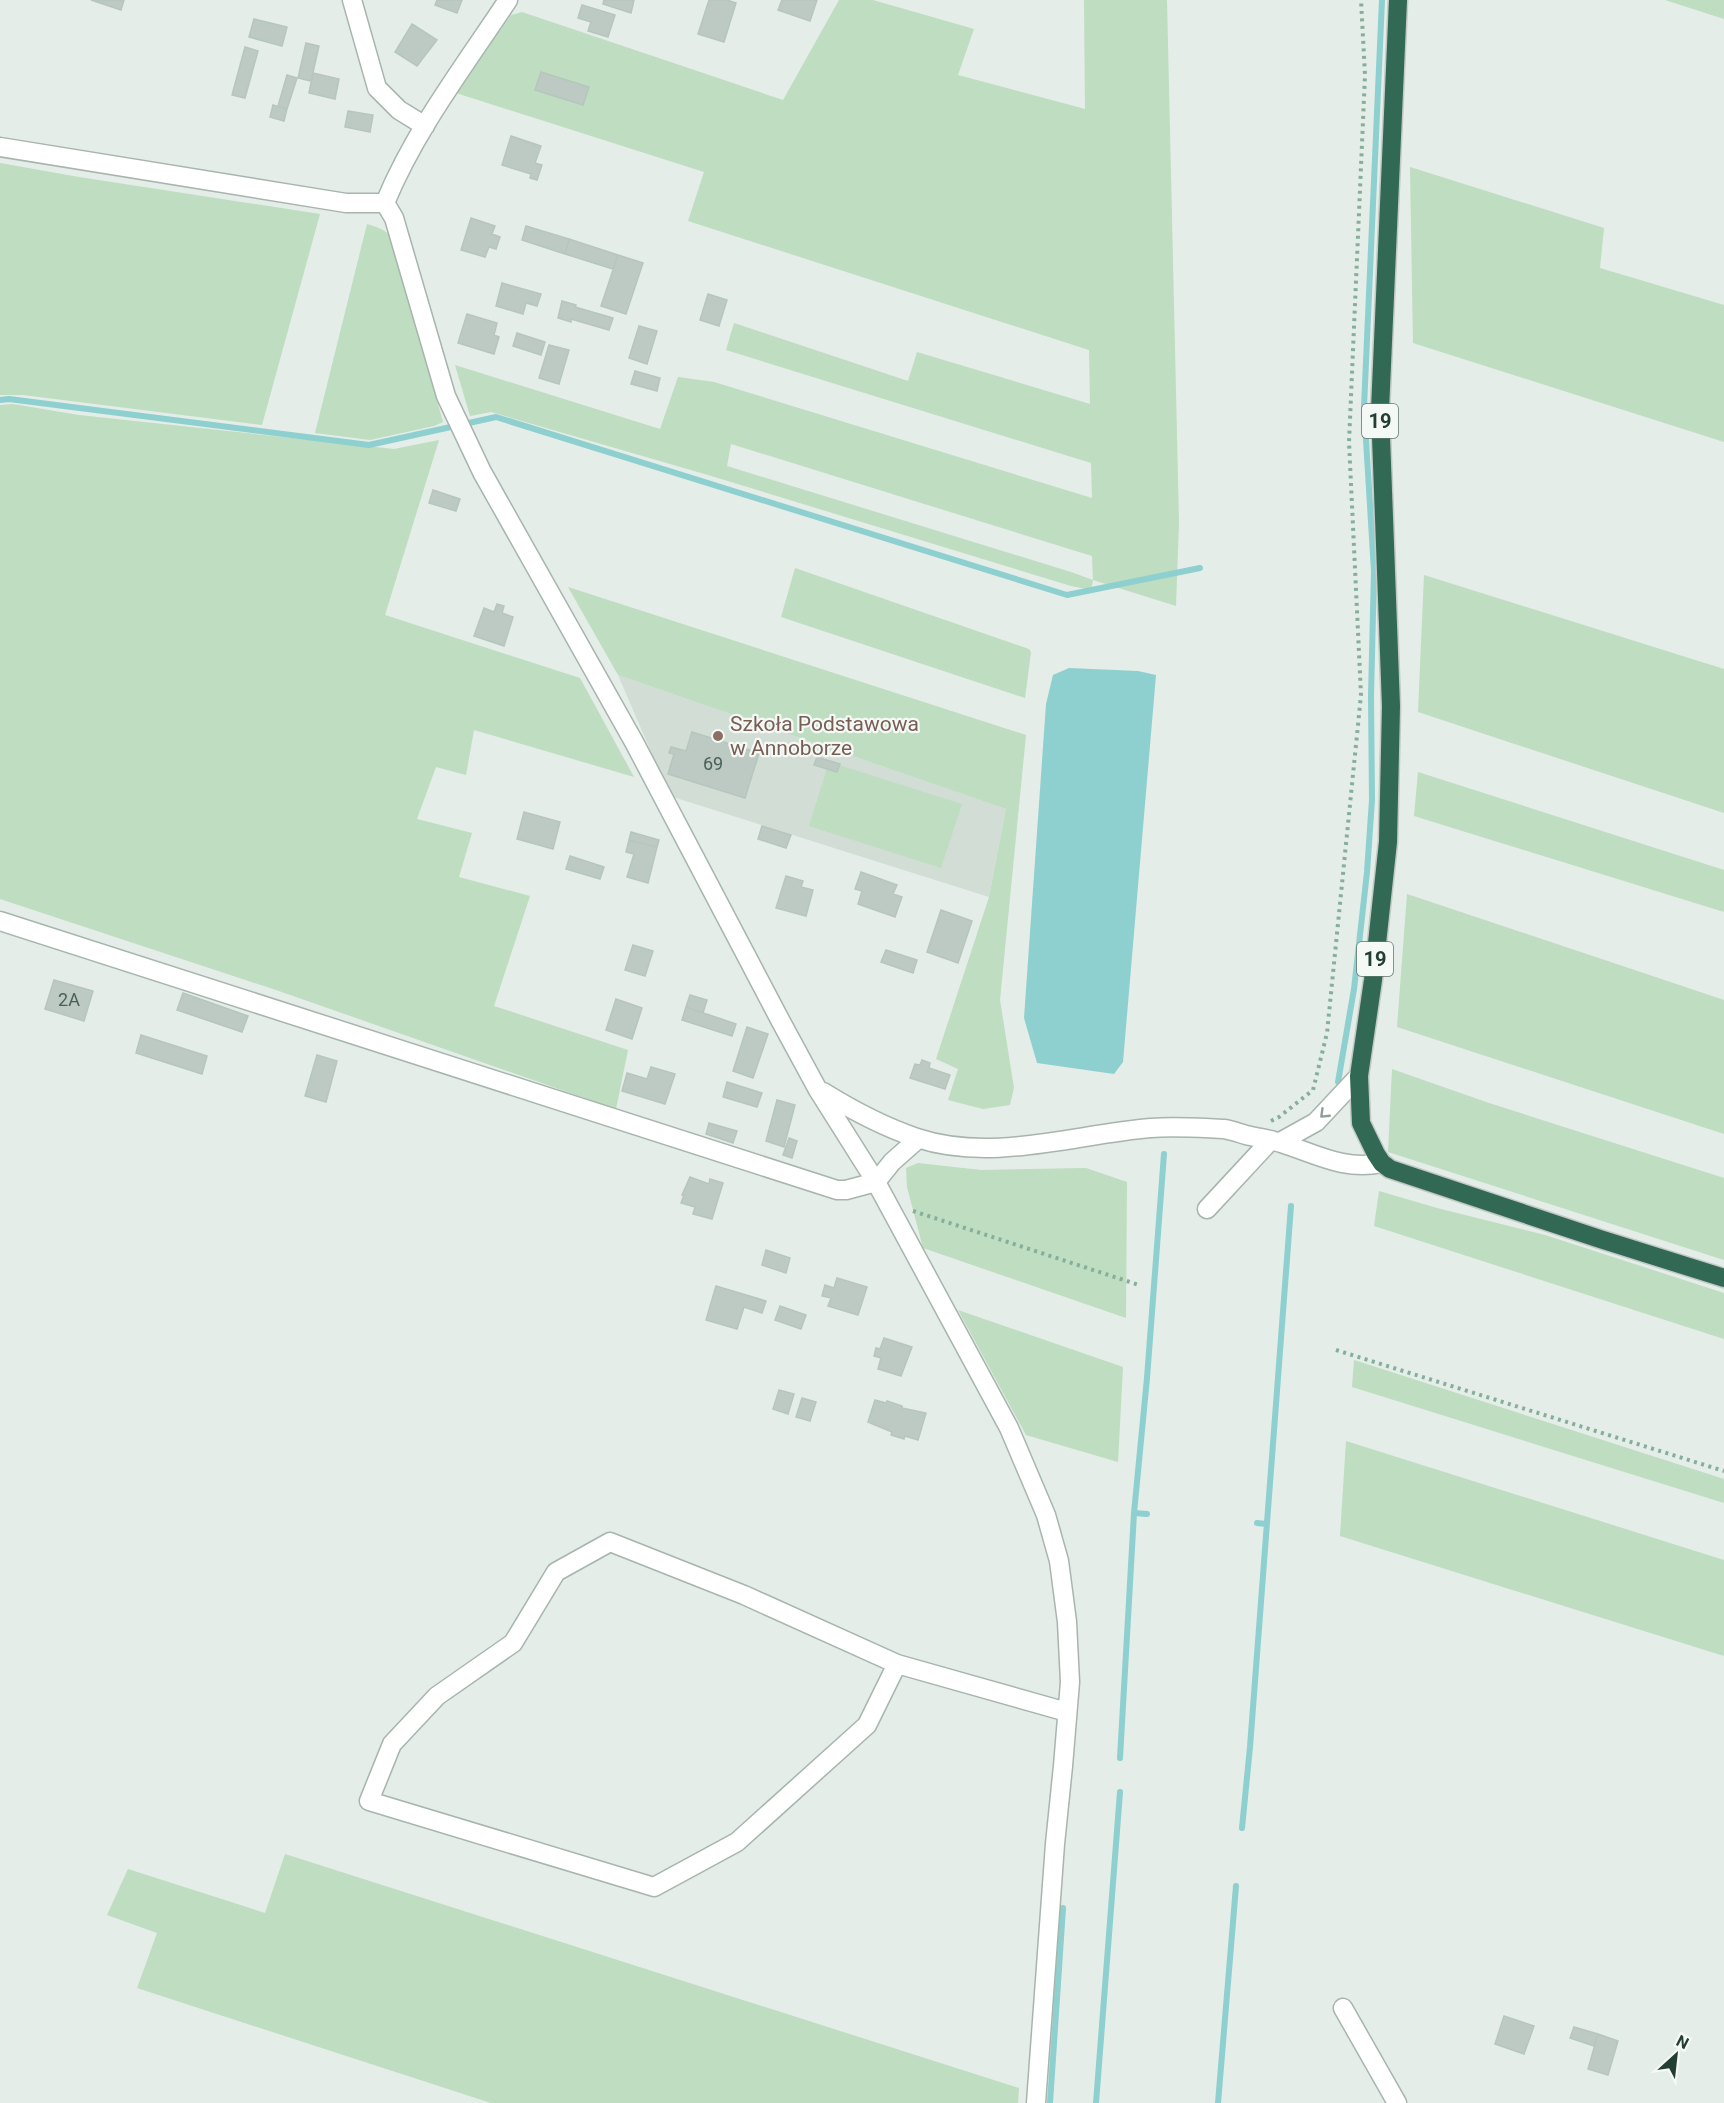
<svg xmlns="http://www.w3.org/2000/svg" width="1724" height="2103" viewBox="0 0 1724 2103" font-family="Roboto,sans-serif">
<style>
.built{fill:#d2ddd6}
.green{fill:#beddc1;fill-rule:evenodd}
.water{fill:#8ecfcf}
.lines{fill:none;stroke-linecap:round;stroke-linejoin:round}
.stream{stroke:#8ecfcf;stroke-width:6}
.building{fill:#bccac3;stroke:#b6c6bd;stroke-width:1.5}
.minor-casing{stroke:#a7b5ad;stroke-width:21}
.highway-casing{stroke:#c2c9c6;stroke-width:21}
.path{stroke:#86af9b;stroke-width:4;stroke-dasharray:3 4.5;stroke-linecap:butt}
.minor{stroke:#fff;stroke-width:18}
.highway{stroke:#316954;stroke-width:18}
.oneway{stroke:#929e99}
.education-dot{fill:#8d6e63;stroke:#f4f9f6;stroke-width:2}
.labels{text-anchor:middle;stroke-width:4.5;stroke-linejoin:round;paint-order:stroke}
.number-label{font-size:18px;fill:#4a6157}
.shield{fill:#f4f9f6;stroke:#62766e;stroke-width:1.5}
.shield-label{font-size:20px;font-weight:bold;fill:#243e33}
.education-label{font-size:21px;fill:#785e54;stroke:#f4f9f6;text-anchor:start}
</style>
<rect width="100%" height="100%" fill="#e4ede7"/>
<path class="built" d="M618 675 1006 809 989 897 670 796Z"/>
<path class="green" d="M839 0H873L974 29 958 75 1085 109 1084 0H1167L1179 523 1176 606 1093 580 1091 590 1071 586 708 475 491 412 470 416 455 365 660 429 678 377 714 382 1092 498 1091 463 726 350 734 323 908 381 917 352 1090 404 1089 350 688 221 704 172 456 93 511 15 522 12 783 100ZM731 444 1092 556 1093 580 1071 572 727 466Z
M1665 0H1724V19Z
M0 163 79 177 320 214 262 425 23 395H0Z
M1410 167 1604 228 1600 268 1724 305V442L1413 343Z
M367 224C391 231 392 236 402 258L399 267 443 422 434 426 370 440 315 433Z
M13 404 79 415 394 449 439 440 385 615 580 678 634 777 474 730 466 775 436 767 417 819 472 833 459 877 530 896 494 1006 628 1050 616 1109 276 990 0 899V405Z
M795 568 1029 649 1031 652 1025 698 781 617Z
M1424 575 1724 669V813L1418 712Z
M568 587 1026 735 1000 1000 1014 1088 1010 1105 983 1109 948 1100 958 1069 936 1059 989 897 1006 809 618 675Z
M829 762 962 804 941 868 809 826Z
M1418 772 1724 870V912L1414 816Z
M1407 894 1724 1000V1134L1397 1027Z
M1392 1069 1489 1103 1724 1178V1260L1388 1152Z
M918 1163 981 1170 1086 1168 1127 1182 1126 1318 923 1248 907 1187 906 1168Z
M1379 1191 1437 1208 1545 1235 1724 1293V1339L1374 1226Z
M958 1310 1123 1367 1118 1462 1026 1435Z
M1354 1360 1724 1479V1503L1352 1387Z
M1346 1441 1724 1560V1656L1340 1536Z
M285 1854 1019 2088 1018 2103H491L137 1988 157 1933 107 1915 128 1869 265 1913Z"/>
<path class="water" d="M1069 668 1138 671 1156 675 1123 1062 1114 1074 1037 1063 1024 1018 1046 704 1053 675Z"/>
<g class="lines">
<path class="stream" d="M0 400 9 399 369 445 496 417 1067 595 1200 568
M1338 1082 1354 989 1367 872 1372 800 1371 696 1374 571 1364 407 1382 0
M1134 1513 1147 1514
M1257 1523 1266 1524
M1120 1758 1134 1513 1147 1378 1164 1154
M1242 1828 1250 1747 1291 1206
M1050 2103 1063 1908
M1096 2103 1120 1792
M1218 2103 1236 1886"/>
</g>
<path class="building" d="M91 0H124L121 10Z
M437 0H462L457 13 435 5Z
M604 0H634L631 13 603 4Z
M709 0H727L736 3 724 42 698 34Z
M782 0H817L810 21 778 10Z
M582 5 615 15 608 37 588 31 591 22 578 18Z
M254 19 287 27 282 46 249 37Z
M412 24 437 40 417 66 395 52Z
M306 43 319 46 311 81 298 78Z
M245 47 258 51 245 98 232 95Z
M541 72 589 87 583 105 535 90Z
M313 73 339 79 335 99 309 93Z
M287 75 297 78 287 109 278 106Z
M273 105 287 109 284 121 270 117Z
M348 111 373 115 370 132 345 127Z
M511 136 541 146 535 163 542 165 537 180 530 178 531 174 502 165Z
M471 218 495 226 492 234 500 237 496 249 489 247 485 257 461 250Z
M526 226 569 239 565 254 522 240Z
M569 239 618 255 613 269 565 254Z
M618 255 643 263 626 314 601 306Z
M502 283 541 294 537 306 526 303 523 314 496 306Z
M708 294 727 300 719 326 700 320Z
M562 301 576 305 575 307 613 318 609 330 571 319V322L558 318Z
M467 314 497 323 494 335 499 337 494 354 458 343Z
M639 326 657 331 647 364 629 358Z
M517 333 545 342 541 355 513 346Z
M549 345 569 350 559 384 539 378Z
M635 371 660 378 657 391 631 384Z
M433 490 460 499 456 511 429 503Z
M497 604 504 606 502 613 513 617 504 646 474 636 484 608 494 612Z
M692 732 759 753 745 798 668 774 674 754 669 753 671 747 686 751Z
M817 757 840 764 837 772 814 765Z
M524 812 560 822 553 849 517 839Z
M762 826 791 835 786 848 758 839Z
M631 832 659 840 657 847 629 840Z
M629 840 657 847 648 883 627 877 634 854 626 852Z
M570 856 604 867 600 879 566 869Z
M861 872 897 885 893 894 902 897 895 917 858 904 862 891 855 889Z
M786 876 803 881 801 887 813 890 806 916 776 908Z
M941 910 972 921 958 963 927 952Z
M633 945 653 951 645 976 625 970Z
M886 950 917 960 913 973 881 962Z
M54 980 93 991 84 1021 45 1009Z
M183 993 248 1016 242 1032 177 1010Z
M690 995 707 1000 703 1013 686 1007Z
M616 999 642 1008 632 1039 606 1030Z
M686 1007 736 1024 732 1036 682 1020Z
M747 1027 768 1034 753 1078 733 1071Z
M141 1035 207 1056 202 1074 136 1053Z
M317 1055 337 1061 326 1102 305 1096Z
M922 1060 930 1063 929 1068 950 1075 945 1089 910 1078 915 1064 920 1065Z
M651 1067 675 1074 665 1104 622 1091 627 1073 647 1079Z
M727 1082 762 1093 757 1107 723 1097Z
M777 1100 795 1105 784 1147 766 1141Z
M709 1123 737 1131 733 1143 706 1134Z
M789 1138 797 1141 792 1158 783 1155Z
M690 1177 709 1184 710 1179 723 1183 712 1219 693 1214 695 1207 681 1203 684 1195H682Z
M766 1250 790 1258 786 1273 762 1265Z
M837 1278 867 1287 858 1315 828 1306 831 1298 822 1296 825 1285 834 1288Z
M716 1286 766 1301 762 1313 744 1307 737 1329 706 1320Z
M780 1306 806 1315 801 1329 775 1320Z
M884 1338 912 1347 901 1376 878 1369 881 1358 874 1356 876 1348 880 1349Z
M779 1390 794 1394 788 1414 773 1409Z
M802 1398 816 1402 810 1421 796 1417Z
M875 1400 886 1403 887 1401 902 1406V1408L926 1413 918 1440 905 1436 904 1439 891 1435 892 1432 868 1422Z
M1504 2016 1534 2026 1524 2054 1495 2044Z
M1574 2027 1598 2034 1594 2046 1570 2038Z
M1598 2034 1618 2041 1608 2075 1588 2069Z"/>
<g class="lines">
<g class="minor-casing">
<path id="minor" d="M352 0 377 88 399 110 425 126
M0 147 346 203H385C415 130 465 65 508 0
M385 203 394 218 446 396 482 472 634 742 779 1018 818 1090 876 1182 1009 1428 1046 1515 1059 1561 1067 1622 1070 1682 1063 1766 1055 1844 1036 2103
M0 921 837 1190H846L876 1182 892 1162 918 1139
M823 1092C852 1110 884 1127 917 1138 993 1163 1075 1134 1151 1128 1175 1126 1200 1128 1224 1129 1231 1130 1239 1133 1246 1135 1258 1138 1270 1139 1281 1143 1316 1154 1344 1171 1382 1163
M1280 1142 1316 1122 1359 1076
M1207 1209 1271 1140
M897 1664 867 1725 737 1842 654 1887 369 1801 392 1744 437 1696 513 1643 556 1572 610 1542 744 1595 897 1664 1067 1712
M1343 2008 1397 2103"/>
</g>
<g class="highway-casing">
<path id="highway" d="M1398 0 1380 410 1391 706 1388 842 1373 980 1359 1076 1361 1123 1376 1154 1382 1163 1390 1169 1600 1239 1724 1278"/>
</g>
<path class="path" d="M1271 1121 1279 1117 1313 1090 1327 1033 1361 695 1349 442 1365 75 1361 0
M913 1211 1139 1285
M1336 1350 1724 1471"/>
<use href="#minor" class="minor"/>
<use href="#highway" class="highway"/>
</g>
<defs><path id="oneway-chevron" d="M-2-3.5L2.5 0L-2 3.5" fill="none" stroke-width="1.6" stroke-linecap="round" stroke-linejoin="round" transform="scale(1.5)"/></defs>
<use class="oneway" href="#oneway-chevron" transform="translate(1324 1114) rotate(136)"/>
<circle class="education-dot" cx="718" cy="736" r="6"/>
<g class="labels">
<g class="number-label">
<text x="713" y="770">69</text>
<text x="69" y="1006">2A</text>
</g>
<g class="shield">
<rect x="1362" y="404" width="36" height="34" rx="4.5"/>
<rect x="1357" y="942" width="36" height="34" rx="4.5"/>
</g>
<g class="shield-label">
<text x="1380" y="428">19</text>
<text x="1375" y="966">19</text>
</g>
<g class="education-label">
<text x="730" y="731">Szkoła Podstawowa<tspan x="730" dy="24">w Annoborze</tspan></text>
</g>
</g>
<g transform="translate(1676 2055) rotate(27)" stroke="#f4f9f6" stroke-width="4.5" paint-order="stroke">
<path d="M0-4.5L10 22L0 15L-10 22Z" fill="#243e33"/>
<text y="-9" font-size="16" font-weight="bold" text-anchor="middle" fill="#243e33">N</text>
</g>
</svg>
